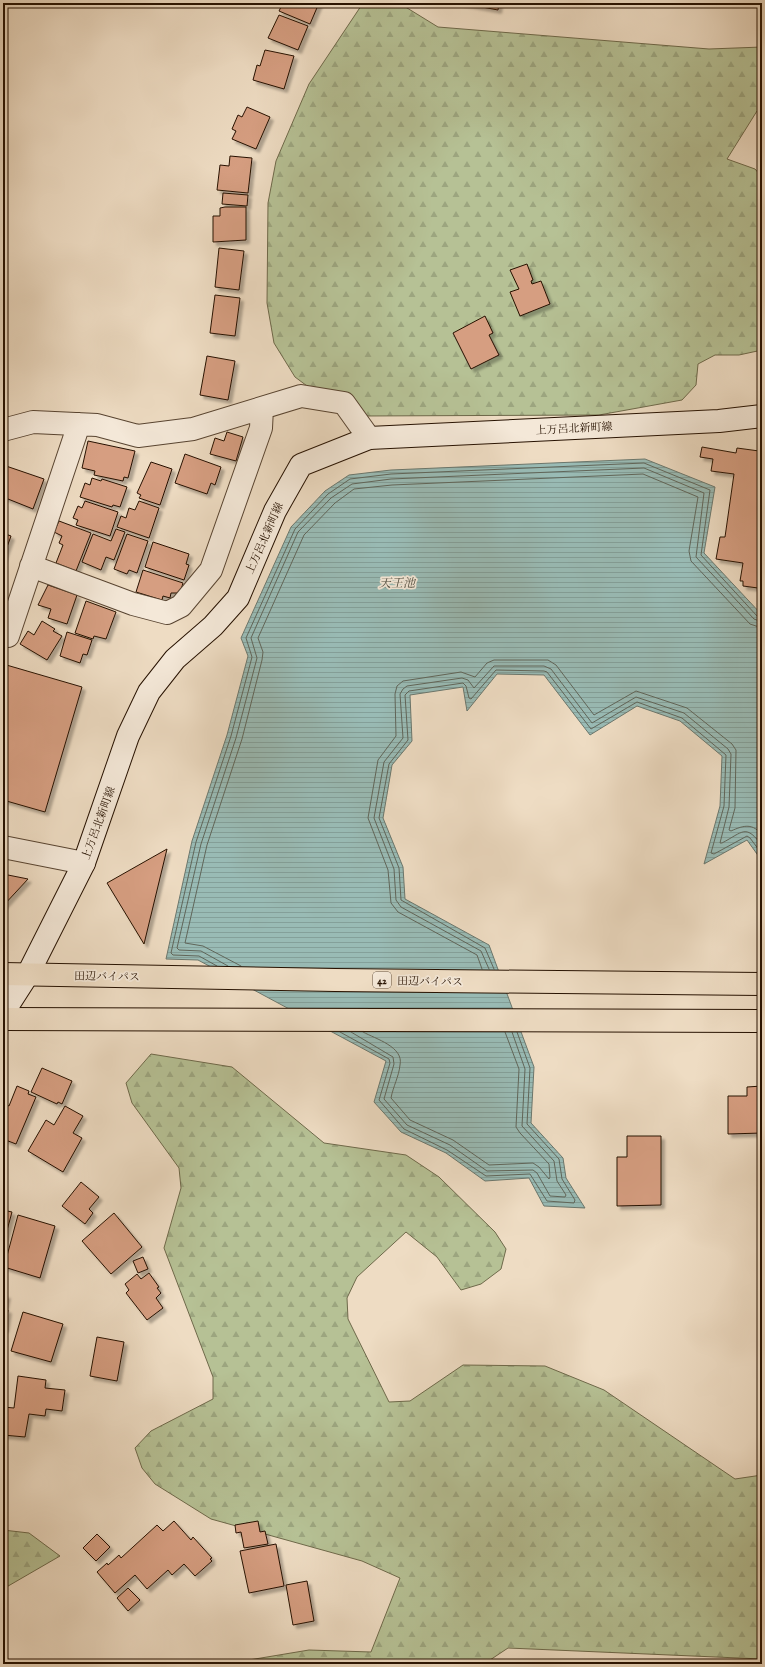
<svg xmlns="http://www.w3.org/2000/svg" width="765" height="1667" viewBox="0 0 765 1667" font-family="'IM FELL English','Noto Serif JP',serif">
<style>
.forest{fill:url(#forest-firs);stroke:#6e694a}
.water{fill:url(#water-rules);stroke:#6b776d}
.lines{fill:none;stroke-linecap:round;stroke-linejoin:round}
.shore{stroke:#60665a;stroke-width:1}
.building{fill:#d69e81;stroke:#261100;filter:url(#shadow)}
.street-casing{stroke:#584431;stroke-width:24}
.secondary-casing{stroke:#261100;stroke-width:24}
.highway-casing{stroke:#261100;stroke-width:24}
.street{stroke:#f4e8d8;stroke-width:22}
.secondary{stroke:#f4e8d8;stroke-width:22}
.highway{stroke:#eedcc3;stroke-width:22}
.labels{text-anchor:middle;stroke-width:3.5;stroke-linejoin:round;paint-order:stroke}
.shield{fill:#f4e8d8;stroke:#645241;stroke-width:1}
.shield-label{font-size:10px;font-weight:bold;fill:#261100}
.street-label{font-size:11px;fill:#261100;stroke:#f4e8d8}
.water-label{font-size:12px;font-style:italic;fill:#4e4c3f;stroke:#f4e8d8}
</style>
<defs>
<pattern id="forest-firs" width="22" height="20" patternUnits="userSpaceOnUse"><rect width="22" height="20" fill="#b6c195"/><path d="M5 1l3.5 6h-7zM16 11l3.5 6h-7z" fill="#9ca57f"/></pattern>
<pattern id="water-rules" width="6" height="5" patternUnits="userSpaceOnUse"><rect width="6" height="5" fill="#99bbb5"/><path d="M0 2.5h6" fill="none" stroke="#84a09a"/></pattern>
<filter id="shadow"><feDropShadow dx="3.5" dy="3.5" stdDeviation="1" flood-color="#0004"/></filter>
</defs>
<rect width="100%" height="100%" fill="#eedcc3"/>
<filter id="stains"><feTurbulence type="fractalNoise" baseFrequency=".005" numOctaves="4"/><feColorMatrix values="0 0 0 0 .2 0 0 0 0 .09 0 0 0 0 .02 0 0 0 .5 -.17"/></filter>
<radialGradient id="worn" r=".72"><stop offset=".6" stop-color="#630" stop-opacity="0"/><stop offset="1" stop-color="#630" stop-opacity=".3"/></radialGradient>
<path class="forest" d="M363 3H399L438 27 709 49 762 47V108L757 111 727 159 755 169 762 177V350L739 355H715L698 364 696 385 682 400 599 415 364 416 330 403 295 377 274 343 267 303 268 203 276 161 309 84Z
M151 1054 232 1067 324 1143 406 1155 439 1177 495 1232 506 1249 501 1269 481 1284 461 1290 437 1257 406 1232 357 1277 347 1298 348 1319 389 1402 410 1401 463 1365 545 1366 604 1390 735 1479 762 1475V1659L508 1648 484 1664H245L249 1660 309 1650 371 1652 400 1578 362 1561 211 1519 155 1484 142 1468 135 1448 151 1431 213 1399V1377L164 1248 181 1188 179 1168 132 1103 126 1083Z
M3 1530 29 1533 60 1556 3 1589Z"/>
<path class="water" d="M645 459 715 487 704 553 762 615V861L747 840 704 864 720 806 722 756 680 721 637 706 590 735 544 675 497 674 467 711 463 687 410 695 412 741 392 765 383 818 403 867 405 899 489 945 534 1067 531 1123 563 1158 566 1178 585 1208 544 1206 529 1178 485 1181 446 1153 401 1132 374 1102 386 1061 198 960 166 959 192 841 227 735 248 656 241 638 291 527 325 491 349 475 391 470Z"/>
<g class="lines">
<path class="shore" d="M217 966 199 956 173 955 171 953 196 842 231 736 252 657 246 638 295 529 328 494 350 479 391 474 644 463 710 490 701 555 757 616 762 617
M228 966 201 951 179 950 177 948 201 844 236 738 257 658 251 638 298 532 331 498 352 484 391 479 644 468 704 493 696 557 754 619 762 622
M241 966 203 946 185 943 207 845 242 739 262 660 263 652 258 638 304 535 335 503 354 489 392 485 643 474 698 497 689 551 691 561 750 624 762 628
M482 969 477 955 398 912 391 903 388 870 368 818 378 760 396 736 395 694 397 686 403 681 461 672 475 677 487 663 494 660H548L556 665 594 715 636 691 687 708 732 744 736 750 735 808 729 830 731 831C744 825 753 823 762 835
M489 969 481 951 401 907 396 900 394 869 374 818 384 762 403 738 400 694 403 689 407 686 462 678 468 680 474 688 494 666H544L551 669 592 723 636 697 684 713 728 749 731 754 729 807 720 843H722C743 832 746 823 762 846
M494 969 485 948 401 900 399 868 379 818 389 764 408 740 405 695 409 691 463 683 466 686 469 698 471 699 496 670 544 671 547 672 591 729 637 702 682 718 726 755 724 806 711 853 714 854 747 836 750 838 762 854
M340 1032 389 1059 390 1063 379 1100 404 1129 447 1150 486 1176 530 1174 547 1201 574 1203 575 1200 562 1179 559 1159 527 1124 530 1068 517 1032
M351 1032 393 1057 394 1064 384 1099 407 1125 450 1145 487 1171 533 1170 537 1173 550 1196 565 1197 566 1195 557 1181 554 1161 522 1126 525 1069 512 1032
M363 1032C376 1039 404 1047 400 1065 399 1076 393 1087 391 1098L410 1120 453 1140 489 1165 533 1163 539 1167 549 1179 550 1177 549 1164 520 1133 516 1127 519 1069 505 1032"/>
</g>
<path class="building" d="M283 3H319L310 24 279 11Z
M461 3H499L498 10Z
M279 15 308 26 298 50 268 38Z
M265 50 294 56 284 89 253 80 257 65 260 66Z
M247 107 270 117 256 149 232 139 236 131 232 129 238 115 242 117Z
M230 156 252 158 248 193 217 190 220 165 229 166Z
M223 193 248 195 247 206 222 204Z
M225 207H246V240L213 242V216H220V208Z
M219 248 244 251 239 290 215 287Z
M527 264 533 280 531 281 532 284 541 281 550 304 520 316 510 292 519 289 510 270Z
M215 295 240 298 235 336 210 333Z
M485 316 493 333 489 335 499 355 471 369 453 333Z
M207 356 235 361 228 400 200 395Z
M227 432 243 437 236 461 210 454 215 438 224 441Z
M88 441 135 451 128 478 124 477 123 481 94 475 95 471 82 468Z
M702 447 736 453 737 448 759 451V454H762V583H759L758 588 743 586V581H740L743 563 716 559 720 537H725L734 474 711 471 713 459 700 457Z
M185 454 221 467 215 485 211 483 207 494 175 483Z
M151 462 172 469 160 505 139 498 141 495 137 493Z
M6 466 44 479 33 509 3 497V473Z
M92 478 101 481 102 479 127 487 120 507 113 505 112 507 80 497 85 483 90 485Z
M85 501 118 512 110 536 76 525 78 520 73 518 78 506 82 508Z
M139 501 159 508 149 538 117 527 121 516 126 518 129 508 135 510Z
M59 521 91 533 76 571 56 563 63 545 59 543 62 536 54 532Z
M116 529 125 532 114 560 106 557 101 570 82 562 93 534 111 541Z
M3 533 11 536 3 558Z
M127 534 148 541 137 573 129 570 127 574 114 569Z
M153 542 189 554 186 564 189 565 184 580 145 567Z
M143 570 183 583 180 593H171L170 598 163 596 162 600 136 592Z
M48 585 77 595 67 624 48 618 51 609 38 605Z
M86 601 116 612 106 639 94 636 93 639 75 633Z
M42 621 55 629 53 631 62 636 47 660 20 644 28 631 34 635Z
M67 632 92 640 87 655 83 654 80 663 60 656Z
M3 664 82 687 45 812 3 800Z
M167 849 144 944 107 883Z
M3 874 28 879 3 906Z
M42 1068 72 1081 62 1104 58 1102 57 1104 31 1092Z
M17 1086 29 1091 28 1094 36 1097 16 1144 3 1139V1103L9 1106Z
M762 1086V1133L728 1134V1096H747V1087Z
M65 1106 83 1116 73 1133 82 1138 63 1172 28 1151 46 1120 54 1125Z
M627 1136H661V1205L617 1206V1157H627Z
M81 1182 99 1197 89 1209 93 1213 85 1224 62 1206Z
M3 1210 12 1212 3 1245Z
M114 1213 142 1247 111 1274 82 1241Z
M18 1215 55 1226 40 1278 4 1267Z
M143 1257 148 1269 138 1273 133 1261Z
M149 1273 159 1287 157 1288 161 1293 156 1298 163 1308 147 1320 126 1293 129 1290 125 1284 137 1274 141 1279Z
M3 1295H7L4 1309 8 1310 5 1329H3Z
M23 1312 63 1324 51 1362 11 1351Z
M97 1337 124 1342 117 1381 90 1376Z
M18 1376 46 1380 45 1388 65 1390 62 1411 46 1409 45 1416 29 1414 25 1437 3 1435V1407L14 1408Z
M174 1521 191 1540 193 1537 212 1558 210 1559 212 1561 195 1576 184 1564 172 1575 168 1570 147 1589 135 1575 115 1593 97 1572 107 1563 108 1565 119 1555 121 1558 157 1525 163 1531Z
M258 1521 260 1532 265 1531 268 1544 244 1548 241 1532 236 1533 235 1525Z
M97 1534 110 1547 96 1561 83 1548Z
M276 1544 284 1586 249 1593 240 1551Z
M307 1581 314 1621 293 1625 286 1585Z
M128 1588 140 1600 128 1611 117 1598Z"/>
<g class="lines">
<g class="street-casing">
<path id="street" d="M3 430 33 422 97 425 138 436 193 429 301 396 344 403 369 438
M31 566 133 604 167 613 181 606 211 570 261 428 262 408
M8 636 79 424
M3 847 84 863"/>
</g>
<g class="secondary-casing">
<path id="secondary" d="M3 1013 28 974 84 863 128 736 149 692 175 659 213 626 238 598 275 511 301 465 369 438 719 421 762 416"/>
</g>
<g class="highway-casing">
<path id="highway" d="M3 974 335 980 762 984
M3 1019 762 1021"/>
</g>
<use href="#street" class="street"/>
<use href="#secondary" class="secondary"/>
<use href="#highway" class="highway"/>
</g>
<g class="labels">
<rect class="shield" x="373" y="972" width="18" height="16" rx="3"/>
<g class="shield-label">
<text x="382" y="984">42</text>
</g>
<g class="street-label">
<text transform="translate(574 428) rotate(-3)" y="4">上万呂北新町線</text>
<text transform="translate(264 538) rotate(-66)" y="4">上万呂北新町線</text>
<text transform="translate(98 823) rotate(-70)" y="4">上万呂北新町線</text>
<text transform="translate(107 976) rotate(1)" y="4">田辺バイパス</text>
<text transform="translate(430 981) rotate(1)" y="4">田辺バイパス</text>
</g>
<g class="water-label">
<text x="397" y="587">天王池</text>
</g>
</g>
<rect width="765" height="1667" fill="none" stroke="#eedcc3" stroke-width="16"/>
<rect x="4" y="4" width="757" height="1659" fill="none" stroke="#261100" stroke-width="2"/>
<rect x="8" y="8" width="749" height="1651" fill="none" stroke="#261100"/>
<rect width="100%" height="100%" filter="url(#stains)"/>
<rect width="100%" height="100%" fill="url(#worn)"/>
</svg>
